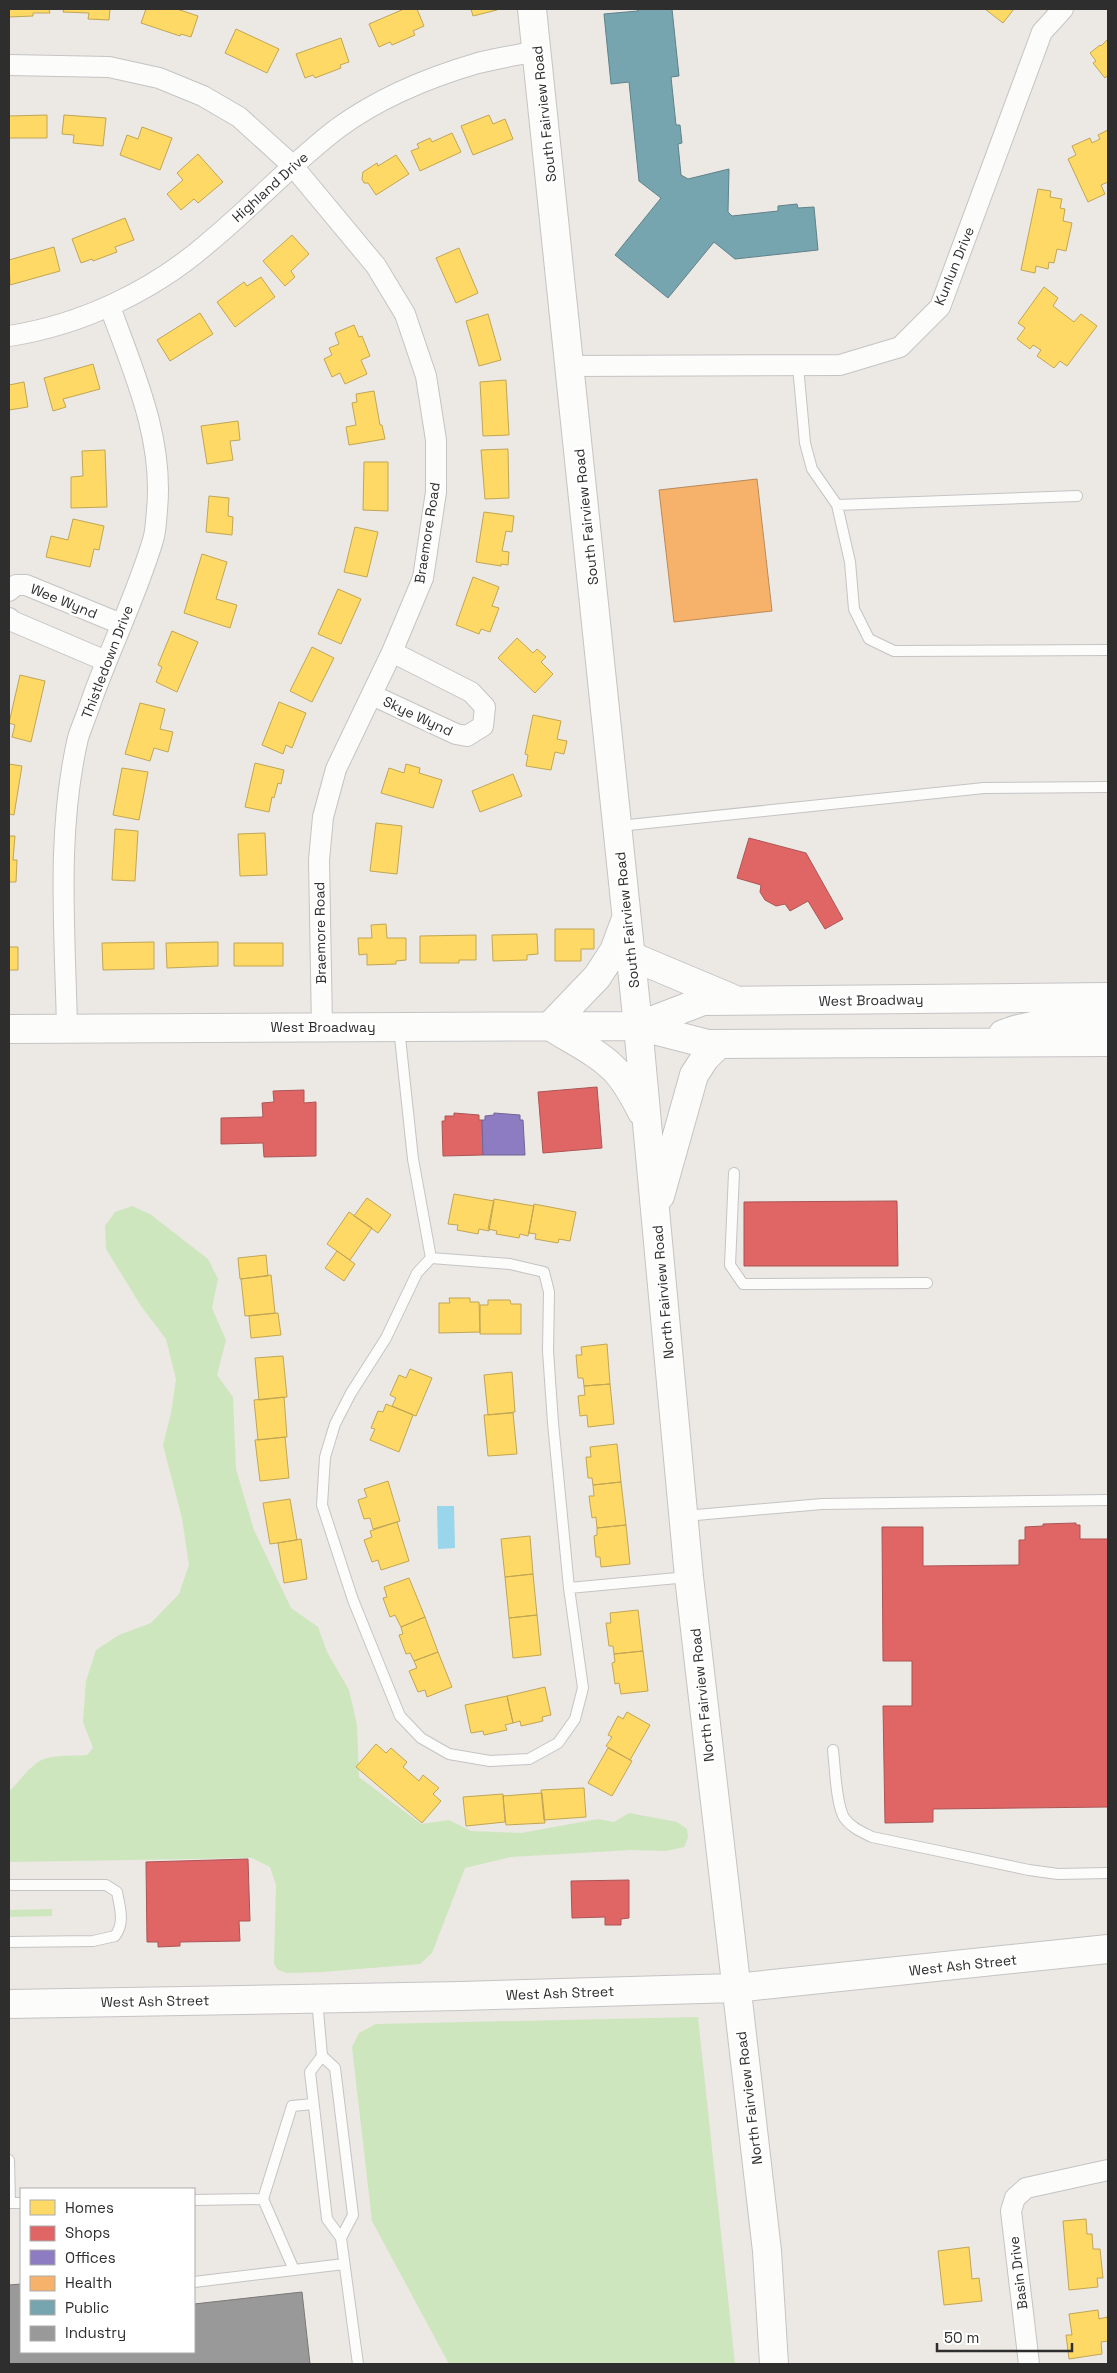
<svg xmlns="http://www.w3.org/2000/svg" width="1117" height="2373" viewBox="0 0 1117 2373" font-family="'Space Grotesk',sans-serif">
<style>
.green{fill:#cee6be}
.water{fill:#99d6ec}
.homes{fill:#ffd966;stroke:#c0a655}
.shops{fill:#e06666;stroke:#ab5555}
.offices{fill:#8e7cc3;stroke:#716596}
.health{fill:#f6b26b;stroke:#ba8a59}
.public{fill:#76a5af;stroke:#608188}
.industry{fill:#999;stroke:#797979}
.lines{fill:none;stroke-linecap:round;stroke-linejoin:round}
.lane-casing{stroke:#c5c4c5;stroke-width:12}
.street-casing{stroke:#c5c4c5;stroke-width:22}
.secondary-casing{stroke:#c5c4c5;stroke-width:30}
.lane{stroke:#fcfcfb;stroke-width:10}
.street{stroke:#fcfcfb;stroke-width:20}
.secondary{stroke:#fcfcfb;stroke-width:28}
.labels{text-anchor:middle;stroke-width:5;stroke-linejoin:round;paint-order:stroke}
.street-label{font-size:14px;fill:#2e2e2e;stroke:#fff}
</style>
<rect width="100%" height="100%" fill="#ece8e4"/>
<path class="green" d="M132 1206 150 1214 208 1259 218 1279 212 1308 226 1340 217 1375 233 1397 236 1469 254 1530 291 1608 318 1627 327 1652 349 1690 357 1725 359 1777 421 1824 449 1820 471 1831 521 1833 598 1819 614 1822 629 1813 677 1822 687 1829 688 1838 684 1847 666 1851 631 1850 511 1857 465 1868 432 1953 420 1964 323 1972 287 1973 278 1970 274 1964 276 1885 270 1867 252 1858 9 1862V1792C43 1754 37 1757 87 1755L93 1748 83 1722 86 1681 96 1650 119 1635 151 1623 179 1594 189 1565 182 1518 163 1445 171 1413 176 1379 166 1339 141 1306 106 1249 105 1226 115 1212Z
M52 1909V1916L9 1917V1910Z
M698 2017 735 2364H449L372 2221 352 2047 359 2033 376 2024Z"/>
<path class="water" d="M437 1506H454L455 1548 438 1549Z"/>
<path class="homes" d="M9 9H49L50 13H33V16L9 17Z
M64 9H110L109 20 88 19 89 13 63 12Z
M146 9H177L198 16 191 37 181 34 180 36 141 23Z
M404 9H417L424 26 413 31 415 35 392 45 390 42 379 47 369 24Z
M471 9H497V10L473 16Z
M985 9H1014L1003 23Z
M236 29 279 49 267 73 225 53Z
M341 38 349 62 340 65 341 68 315 78 313 75 305 78 296 54Z
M1108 39V78L1107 76 1105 78 1093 63 1096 61 1090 53 1100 45 1101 46Z
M47 115V138H9V116Z
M64 115 106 118 103 146 73 143 74 135 62 134Z
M489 115 493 124 505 119 513 139 473 155 461 126Z
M142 127 172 138 160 170 120 155 127 135 138 139Z
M1108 130V182L1101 185 1105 194 1088 202 1068 159 1076 155 1072 146 1090 138 1092 143 1100 139 1098 135Z
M452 133 461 152 420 171 411 151 419 148 417 144 430 138 432 142Z
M198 154 223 182 198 203 194 199 181 210 167 194 183 180 177 173Z
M396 155 409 174 376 195 368 183H364L362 179 363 172 377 163 378 166Z
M1038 189 1051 191 1050 197 1062 199 1060 208 1065 209 1063 221 1072 223 1066 251 1057 249 1054 263 1049 262 1048 269 1036 266 1035 273 1021 270Z
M125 218 134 240 115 247 117 252 93 261 92 259 81 263 72 239Z
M292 235 309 254 291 271 295 277 285 286 263 261Z
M54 247 60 271 10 285 9 260Z
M459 248 478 293 456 303 436 258Z
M261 277 275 297 235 327 217 302 244 282 247 286Z
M1044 287 1058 298 1053 306 1074 322 1081 314 1097 326 1067 366 1060 361 1054 368 1037 356 1041 350 1033 345 1030 349 1017 339 1025 328 1018 323Z
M200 313 213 334 170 361 157 340Z
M488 314 501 360 479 366 466 321Z
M354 325 359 337 362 336 370 356 361 360 367 374 345 384 340 373 332 377 324 359 332 355 329 348 339 344 335 333Z
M93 364 100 389 63 399 66 407 53 411 44 378Z
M506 380 509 435 483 436 480 382Z
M24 382 28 407 9 410V385Z
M374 391 380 425H382L385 439 349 445 346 427 356 425 352 403 357 402 356 394Z
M238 421 240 440 230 441 233 460 207 464 201 426Z
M508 449 509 498 485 499 481 450Z
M105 450 107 507 71 508V477L83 476 82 451Z
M364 462H388V511L363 510Z
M209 496 229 498 228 516 233 517 232 535 206 532Z
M484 512 514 516 512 532 506 531 502 551 509 552 508 565 501 564V566L476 562Z
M73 519 104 526 99 550 94 549 90 567 46 557 51 536 68 540Z
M355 527 378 532 367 577 344 572Z
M202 554 227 562 216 599 237 605 230 628 184 613Z
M473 577 499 587 492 606 499 608 490 632 481 629 479 634 456 625Z
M338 589 361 599 341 644 318 634Z
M172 631 198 642 177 692 156 682 162 667 158 665Z
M517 638 533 653 537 649 546 657 541 662 553 674 535 693 498 658Z
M312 647 334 658 312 702 290 691Z
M20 675 45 681 31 742 12 737 15 725 9 723Z
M279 702 306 713 292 748 286 745 283 754 262 745Z
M140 703 165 709 160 729 173 732 168 752 154 748 150 761 125 754Z
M533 715 561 721 557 739 567 741 564 754 555 752 551 770 526 766 528 755 525 754Z
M255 763 284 770 281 784 278 783 274 798 272 797 269 812 245 807Z
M9 764 22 766 14 815 9 814Z
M406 764 420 768 419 773 442 780 433 808 381 793 389 768 404 773Z
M122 768 148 772 139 820 113 815Z
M513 774 522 796 480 812 472 791Z
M376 823 402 826 397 874 370 871Z
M115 829 138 831 135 881 112 880Z
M265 833 267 875 240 876 238 834Z
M9 836H15L13 860H17L16 882H9Z
M386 924 387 938H406V960L396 961V964L367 965V954L359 955 358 938H372L371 925Z
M555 929H594V949H581V961H555Z
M537 934 538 954 527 955V960L493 961 492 935Z
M476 935V960H459V963H420V936Z
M154 942V969L103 970 102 943Z
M218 942V966L167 968 166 943Z
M234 943H283V966H234Z
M9 947H18V970H9Z
M454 1194 494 1201 489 1231 479 1229 478 1234 457 1230 458 1225 448 1224Z
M367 1198 391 1215 378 1233 354 1216Z
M494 1199 534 1206 528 1236 520 1234 519 1238 496 1234 497 1231 488 1229Z
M534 1204 576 1212 570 1241 559 1239 558 1243 535 1239 536 1234 529 1233Z
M349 1212 372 1228 350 1260 327 1244Z
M337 1251 355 1264 344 1281 325 1268Z
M266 1255 268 1276 240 1279 238 1258Z
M271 1275 275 1313 245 1316 241 1279Z
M449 1298H470V1302H479L480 1332 439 1333V1303H450Z
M488 1300H510L511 1304H521V1334H480V1305H488Z
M278 1313 281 1335 251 1338 249 1316Z
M607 1344 610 1384 584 1386 583 1378H578L576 1355H582L581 1347Z
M283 1356 287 1397 259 1400 255 1358Z
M410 1369 432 1378 416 1416 392 1406 396 1398 390 1395 399 1375 406 1378Z
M512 1372 515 1412 488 1415 484 1375Z
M610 1384 614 1424 588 1427 587 1415 580 1416 578 1396 585 1395 584 1386Z
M284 1397 287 1437 258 1440 254 1400Z
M386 1404 413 1415 399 1452 370 1440 375 1429 371 1428 378 1411 383 1412Z
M513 1413 517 1454 488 1456 484 1415Z
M285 1437 289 1478 260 1481 255 1440Z
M617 1444 621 1482 593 1485 592 1478H588L586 1457H591L590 1447Z
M388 1481 400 1521 373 1529 370 1518 364 1519 358 1500 367 1497 364 1489Z
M621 1482 626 1525 597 1528 596 1517 592 1518 589 1496H594L593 1485Z
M290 1499 297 1540 270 1544 263 1503Z
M397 1522 409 1561 381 1570 378 1560 372 1562 364 1540 372 1537 370 1531Z
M626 1525 630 1564 601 1567 600 1557H596L594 1536 597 1535V1528Z
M530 1536 533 1574 505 1577 501 1539Z
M301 1539 307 1579 284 1583 278 1543Z
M533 1574 537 1615 509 1618 505 1577Z
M409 1578 425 1617 401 1627 395 1615 390 1617 383 1598 387 1597 384 1587Z
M638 1610 643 1651 614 1654 613 1646H609L606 1623H611L610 1613Z
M537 1615 541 1655 513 1658 509 1618Z
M425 1617 438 1652 414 1661 410 1653 406 1654 399 1635 403 1634 401 1627Z
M643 1651 648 1691 621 1694 619 1683 615 1684 612 1663 615 1662 614 1654Z
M438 1652 452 1687 427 1697 425 1690 418 1692 409 1671 417 1668 414 1661Z
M545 1687 551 1715 542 1717 543 1721 521 1726 520 1721 513 1723 507 1696Z
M507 1696 513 1723 505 1725 507 1730 484 1735 483 1731 471 1733 465 1705Z
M627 1712 650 1725 630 1760 606 1746 612 1737 608 1735 618 1716 623 1719Z
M376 1744 386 1753 391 1748 407 1762 403 1767 419 1781 423 1775 439 1788 433 1794 441 1801 422 1823 356 1767Z
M608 1748 632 1761 612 1796 588 1783Z
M584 1788 586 1817 544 1820 541 1790Z
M542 1793 545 1823 506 1825 503 1796Z
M503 1794 505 1822 466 1826 463 1797Z
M1086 2219 1087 2234H1092L1093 2249H1100L1103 2278H1097L1098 2287 1069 2290 1063 2221Z
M969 2247 972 2279 979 2278 982 2301 944 2305 938 2251Z
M1098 2310 1099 2319 1107 2317 1108 2324V2341L1101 2342 1102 2354 1069 2359 1066 2335H1072L1069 2314Z"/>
<path class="shops" d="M749 838 806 853 843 919 825 929 808 901 790 911 785 904 776 906 765 900 760 892 761 885 737 878Z
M597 1087 602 1148 543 1153 538 1092Z
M304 1090V1103L316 1102V1156L264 1157 263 1143 221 1144V1118L263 1117 262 1103 274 1102 273 1091Z
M454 1113 479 1115V1120H482L483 1155 443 1156 442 1121H445V1116H454Z
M897 1201 898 1266H744V1202Z
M1076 1523V1525H1080V1539H1108V1811V1807L933 1809V1822L885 1823 883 1706H912V1661H883L882 1527H923V1566L1019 1565V1540H1025V1527L1043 1526V1524Z
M248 1859 250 1921H239L240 1941 180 1942V1946L158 1947V1942H147L146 1862Z
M629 1880V1918L621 1919V1925H605V1917L572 1918 571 1881Z"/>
<path class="offices" d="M494 1113 520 1115V1120H523L525 1155H483L482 1120H485V1116L494 1115Z"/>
<path class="health" d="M757 479 772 611 674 622 659 490Z"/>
<path class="public" d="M637 9H672L679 76 671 77 676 125H680L682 143 678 144 681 175 688 179 729 169 728 212 732 216 778 211V206L797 204 798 208 814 207 818 250 735 259 714 242 668 298 615 255 661 198 639 181 629 82 611 84 604 14 638 11Z"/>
<path class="industry" d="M21 2284V2352H194V2304L302 2292 310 2364H9V2285Z"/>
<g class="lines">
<g class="lane-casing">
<path id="lane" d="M798 366 805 443 812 469 837 505 850 562 854 609 869 639 894 651 1108 650
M837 505 1077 496
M619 826 984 788 1108 787
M399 1028 413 1159 431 1258
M734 1173 730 1265 743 1284 927 1283
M431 1258 510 1264 544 1272 549 1292 548 1351 553 1423 569 1588 583 1688 575 1719 558 1743 529 1759 490 1761 449 1754 421 1738 400 1716 353 1600 322 1505 325 1457 335 1424 351 1393 386 1338 417 1273Z
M685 1516 822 1504 1108 1500
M569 1588 688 1577
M833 1750C835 1766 836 1807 845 1819 852 1828 862 1832 872 1837L1029 1870 1058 1874 1108 1873
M9 1885H106L117 1892C120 1908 125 1923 115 1936L93 1941 9 1942
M317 1999 322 2056 335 2068 353 2215 341 2238
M322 2056 310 2072 327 2219 341 2238 358 2364
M313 2104 292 2106 263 2199 294 2270 344 2264
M9 2160 10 2203H21
M194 2200 263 2199
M194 2282 294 2270"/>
</g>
<g class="street-casing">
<path id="street" d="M9 65 109 67 159 78 203 96 239 117 292 165 376 266 405 314 426 376 436 440V492L423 578 392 652 336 769 323 817 319 860 322 1027
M9 336C81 325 153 291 208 243 253 206 292 163 338 128 379 98 430 77 478 63 497 58 518 55 538 51
M570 366 840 365 900 347 940 307 1042 32 1063 9
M9 591 16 585H26L121 624
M9 618 12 621 106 661
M372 695 456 734 467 736 483 726 485 707 471 692 392 652
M67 1028C65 931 56 833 78 738 82 725 88 712 92 699 111 646 137 594 153 540 156 531 156 520 157 510 164 438 134 373 110 307
M1029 2364 1011 2211 1015 2198 1026 2188 1108 2170"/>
</g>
<g class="secondary-casing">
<path id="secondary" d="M532 9 638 1026 689 1577 767 2251 774 2364
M626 919 614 951 597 977 550 1026C571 1040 598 1052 615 1070 627 1082 634 1097 642 1112
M631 956 731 998
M638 1026 703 1001 1108 997
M9 1029 638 1026 708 1044 1108 1042
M1003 1034C1040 1020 1069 1023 1108 1023
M660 1196 694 1075 705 1058 719 1044
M9 2004 461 1996 735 1988 1108 1949"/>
</g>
<use href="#lane" class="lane"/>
<use href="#street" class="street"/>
<use href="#secondary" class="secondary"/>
</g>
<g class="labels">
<g class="street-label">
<text transform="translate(544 114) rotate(-96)" y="5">South Fairview Road</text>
<text transform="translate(270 187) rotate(-42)" y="5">Highland Drive</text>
<text transform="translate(954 266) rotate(-68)" y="5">Kunlun Drive</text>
<text transform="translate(586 517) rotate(-96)" y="5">South Fairview Road</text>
<text transform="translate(427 533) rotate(-81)" y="5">Braemore Road</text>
<text transform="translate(64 601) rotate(22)" y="5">Wee Wynd</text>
<text transform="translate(107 662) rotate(-69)" y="5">Thistledown Drive</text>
<text transform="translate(418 716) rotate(25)" y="5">Skye Wynd</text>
<text transform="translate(627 920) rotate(-96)" y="5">South Fairview Road</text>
<text transform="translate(320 933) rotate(-91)" y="5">Braemore Road</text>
<text transform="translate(871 1000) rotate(-1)" y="5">West Broadway</text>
<text x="323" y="1032">West Broadway</text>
<text transform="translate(663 1292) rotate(-95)" y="5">North Fairview Road</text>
<text transform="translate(702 1695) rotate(-96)" y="5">North Fairview Road</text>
<text transform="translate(963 1965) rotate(-6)" y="5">West Ash Street</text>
<text transform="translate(560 1993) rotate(-2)" y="5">West Ash Street</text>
<text transform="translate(155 2001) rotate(-1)" y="5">West Ash Street</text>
<text transform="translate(749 2098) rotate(-97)" y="5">North Fairview Road</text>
<text transform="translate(1018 2273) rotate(-97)" y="5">Basin Drive</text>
</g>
</g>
<rect width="1117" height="2373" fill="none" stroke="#2e2e2e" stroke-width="20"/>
<rect x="20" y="2188" width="175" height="165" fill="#ffffff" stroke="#ababab"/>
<rect x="30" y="2200" width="25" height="15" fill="#ffd966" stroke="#ababab"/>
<text x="65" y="2213" font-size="15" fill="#2e2e2e">Homes</text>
<rect x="30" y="2226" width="25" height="15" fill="#e06666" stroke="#ababab"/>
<text x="65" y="2238" font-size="15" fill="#2e2e2e">Shops</text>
<rect x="30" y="2250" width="25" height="15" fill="#8e7cc3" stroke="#ababab"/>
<text x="65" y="2263" font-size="15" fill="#2e2e2e">Offices</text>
<rect x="30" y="2276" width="25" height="15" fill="#f6b26b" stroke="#ababab"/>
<text x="65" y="2288" font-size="15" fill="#2e2e2e">Health</text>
<rect x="30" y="2300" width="25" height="15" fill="#76a5af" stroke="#ababab"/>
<text x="65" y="2313" font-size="15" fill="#2e2e2e">Public</text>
<rect x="30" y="2326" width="25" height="15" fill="#999999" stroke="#ababab"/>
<text x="65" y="2338" font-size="15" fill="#2e2e2e">Industry</text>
<path d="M937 2343v8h135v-8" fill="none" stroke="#2e2e2e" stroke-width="2.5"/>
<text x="944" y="2343" font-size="15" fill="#2e2e2e" stroke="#ffffff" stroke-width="4" paint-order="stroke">50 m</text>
</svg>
